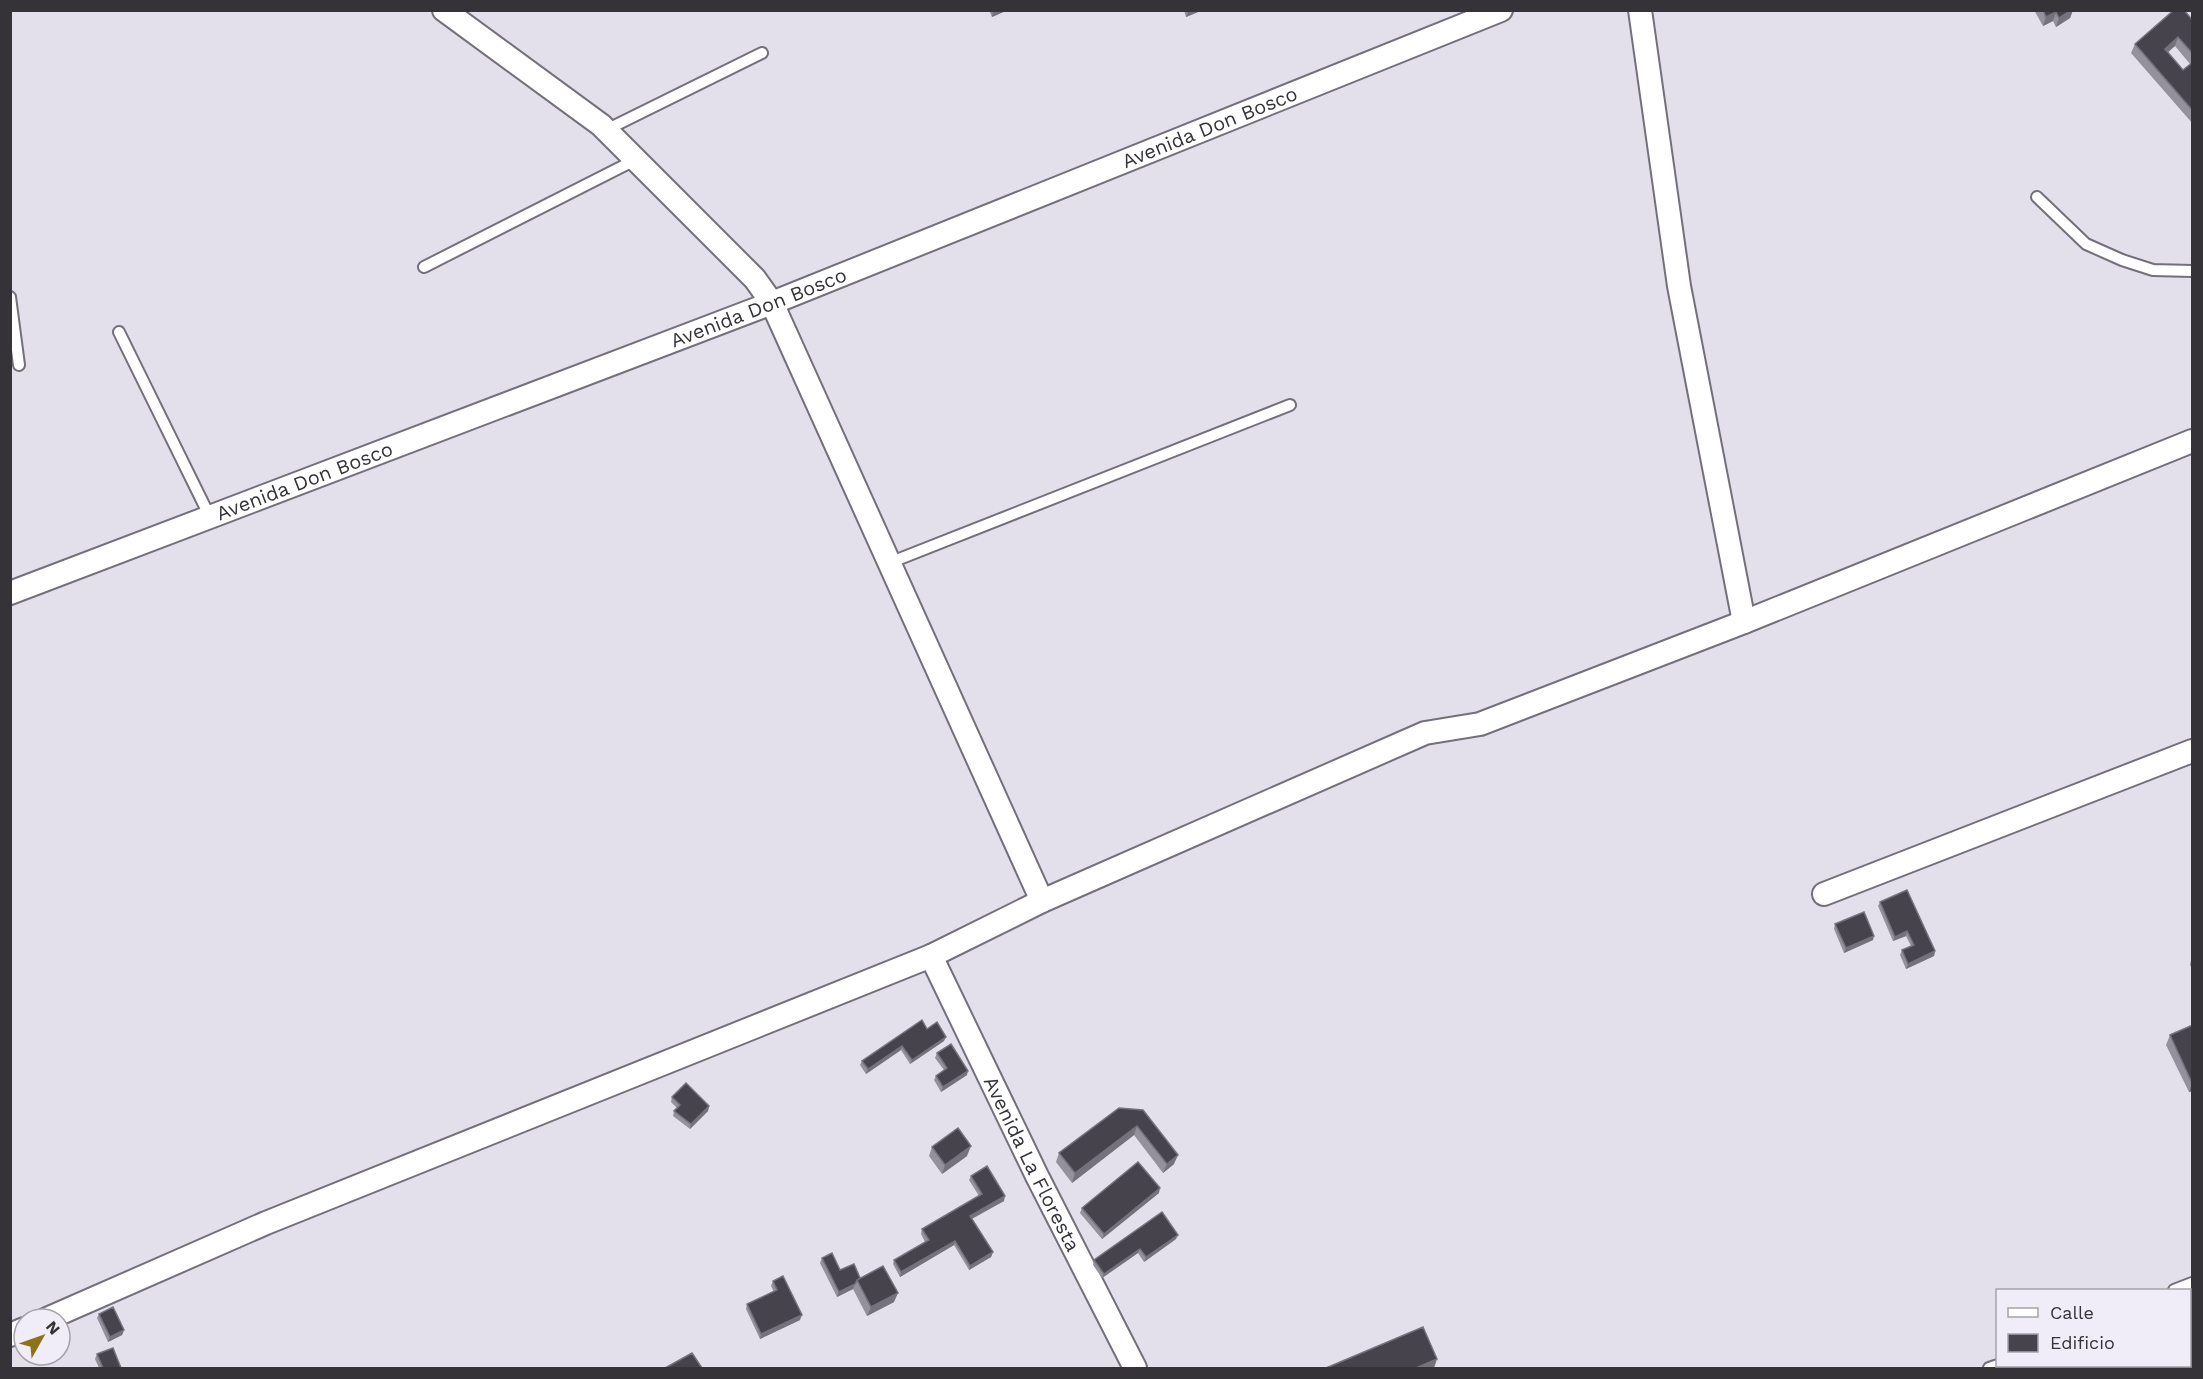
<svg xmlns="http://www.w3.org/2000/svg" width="2203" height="1379" viewBox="0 0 2203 1379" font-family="'Work Sans',sans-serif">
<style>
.green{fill:#cbbce6}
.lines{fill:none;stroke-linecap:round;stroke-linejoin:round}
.river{stroke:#8b78ab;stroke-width:34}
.lane-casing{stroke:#74707b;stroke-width:14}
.street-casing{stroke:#74707b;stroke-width:26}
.lane{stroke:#fff;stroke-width:10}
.street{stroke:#fff;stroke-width:22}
.wall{fill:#94919c;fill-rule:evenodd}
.shaded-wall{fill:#75727c}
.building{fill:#46434d;stroke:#75727c;stroke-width:1.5}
.labels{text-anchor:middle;stroke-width:6;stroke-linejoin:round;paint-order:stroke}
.street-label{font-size:20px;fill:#353338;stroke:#f0ecf8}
</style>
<rect width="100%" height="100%" fill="#e3dfeb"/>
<path class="green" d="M2192 1294V1368H2042V1366H2190V1295Z"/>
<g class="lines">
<path class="river" d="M2182 1368 2186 1366"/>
<g class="lane-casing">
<path id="lane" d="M606 130 762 53
M2037 197 2086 244 2122 260 2153 270 2192 271
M424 267 635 160
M10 297 19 365
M119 332 210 517
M889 563 1290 405
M2174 1290 2192 1283
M1989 1368 1998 1365"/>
</g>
<g class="street-casing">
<g id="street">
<path d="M444 10 601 125 755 279 772 303 1042 901"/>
<path d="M1640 10 1679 286 1744 622"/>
<path id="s1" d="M10 593 772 303 1501 10"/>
<path d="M1824 894 2192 751"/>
<path id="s2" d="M931 956 1037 1176 1135 1368"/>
<path d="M47 1319 266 1223 931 956 1042 901 1425 733 1480 724 1744 622 2192 441"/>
<path d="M10 1335 24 1329"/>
</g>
</g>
<use href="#lane" class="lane"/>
<use href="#street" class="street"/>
</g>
<path class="wall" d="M989 10H1008L992 17Z
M1184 10H1203L1186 17Z
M2034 10H2073L2070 18 2056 27 2053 21 2043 26Z
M2193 21V124L2131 53 2135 44ZM2175 46 2190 64 2183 70 2168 52Z
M1880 902 1935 951 1934 956 1906 969 1900 955 1902 950 1911 946 1906 936 1893 941 1878 906Z
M1835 924 1873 940 1844 953 1834 929Z
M2191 960H2193V970L2190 965Z
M2193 1025V1091L2189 1092 2166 1045 2170 1035Z
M927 1029 944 1041 910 1064 901 1050 866 1074 860 1065 862 1061Z
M937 1053 967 1075 941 1092 934 1080 936 1076 944 1070 935 1058Z
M672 1097 709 1106 708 1111 690 1129 673 1116 674 1111 677 1108 671 1102Z
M1119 1108 1174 1164 1163 1173 1134 1135 1072 1183 1056 1162 1059 1153Z
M932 1147 967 1156 942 1174 929 1156Z
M971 1176 1004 1201 972 1219 993 1252 991 1257 969 1270 954 1245 900 1277 893 1264 894 1260 925 1242 921 1234 922 1229 979 1196 969 1180Z
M1159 1193 1102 1239 1080 1213 1082 1208Z
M1176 1239 1144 1262 1138 1253 1102 1278 1093 1265 1094 1260Z
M822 1258 840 1270 860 1278 894 1302 867 1316 853 1289 837 1297 820 1263Z
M773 1281 800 1320 760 1339 746 1309 747 1304 774 1292 771 1286Z
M99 1314 124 1330 122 1335 108 1342 97 1318Z
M97 1354 121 1368H99L95 1359Z"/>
<path class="shaded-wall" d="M998 10H1008L992 17 993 12Z
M1192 10H1203L1186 17 1188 12Z
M2068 10H2073L2070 18 2056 27 2059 18Z
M2056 12 2053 21 2043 26 2046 17Z
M2178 37 2175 46 2161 58 2165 49Z
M1907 931 1906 936 1893 941 1895 937Z
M1874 936 1873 940 1844 953 1846 948Z
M1935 951 1934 956 1906 969 1908 964Z
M946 1037 944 1041 910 1064 912 1060Z
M902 1046 901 1050 866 1074 868 1069Z
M968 1071 967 1075 941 1092 943 1087Z
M2192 1083 2193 1091 2189 1092Z
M709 1106 708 1111 690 1129 691 1124Z
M1137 1126 1134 1135 1072 1183 1075 1173Z
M971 1146 967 1156 942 1174 945 1165Z
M1178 1155 1174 1164 1163 1173 1167 1164Z
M1160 1188 1159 1193 1102 1239 1104 1234Z
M1005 1196 1004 1201 969 1220 970 1216Z
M1178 1235 1176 1239 1144 1262 1146 1257Z
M955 1241 954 1245 900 1277 901 1272Z
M1140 1249 1138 1253 1102 1278 1104 1274Z
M993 1252 991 1257 969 1270 970 1266Z
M855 1284 853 1289 837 1297 839 1292Z
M898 1293 894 1302 867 1316 871 1307Z
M802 1315 800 1320 760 1339 761 1334Z
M124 1330 122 1335 108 1342 110 1337Z
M1437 1359 1434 1368H1416Z"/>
<path class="building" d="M2043 10H2071L2059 18 2056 12 2046 17Z
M2174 10H2184L2193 21V54L2178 37 2165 49 2183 70 2193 62V111L2135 44Z
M1907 890 1935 951 1908 964 1902 950 1914 945 1907 931 1895 937 1880 902Z
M1864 912 1874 936 1846 948 1835 924Z
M922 1020 927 1029 937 1022 946 1037 912 1060 902 1046 868 1069 862 1061Z
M2193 1025V1083H2192L2170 1035Z
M951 1044 968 1071 943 1087 936 1076 947 1068 937 1053Z
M686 1083 709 1106 691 1124 674 1111 680 1105 672 1097Z
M1119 1108 1143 1110 1178 1155 1167 1164 1137 1126 1075 1173 1059 1153Z
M958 1128 971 1146 945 1165 932 1147Z
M1138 1162 1160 1188 1104 1234 1082 1208Z
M987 1166 1005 1196 970 1216 993 1252 970 1266 955 1241 901 1272 894 1260 929 1240 922 1229 982 1194 971 1176Z
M1162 1212 1178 1235 1146 1257 1140 1249 1104 1274 1094 1260Z
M832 1253 840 1270 854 1264 860 1278 857 1280 855 1284 839 1292 822 1258Z
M883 1266 898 1293 871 1307 857 1280Z
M783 1276 802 1315 761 1334 747 1304 777 1290 773 1281Z
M113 1307 124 1330 110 1337 99 1314Z
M1423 1327 1437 1359 1416 1368H1326Z
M113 1348 121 1368H103L97 1354Z
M692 1353 702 1368H665Z"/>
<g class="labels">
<g class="street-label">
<text dy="7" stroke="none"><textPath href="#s1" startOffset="1287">Avenida Don Bosco</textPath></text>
<text dy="7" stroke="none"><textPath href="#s1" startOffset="801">Avenida Don Bosco</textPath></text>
<text dy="7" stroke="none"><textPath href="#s1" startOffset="315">Avenida Don Bosco</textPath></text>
<text dy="7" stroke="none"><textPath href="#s2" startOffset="231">Avenida La Floresta</textPath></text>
</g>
</g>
<rect width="2203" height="1379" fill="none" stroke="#353338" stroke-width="24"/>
<rect x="1996" y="1289" width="195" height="78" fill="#f0ecf8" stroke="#a5a2ab" stroke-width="1.5"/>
<rect x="2008" y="1308" width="30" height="9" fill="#ffffff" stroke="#a5a2ab" stroke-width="1.5"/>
<text x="2050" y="1319" font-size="18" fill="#353338">Calle</text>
<rect x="2008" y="1334" width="30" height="18" fill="#46434d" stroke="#a5a2ab" stroke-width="1.5"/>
<text x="2050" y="1349" font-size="18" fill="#353338">Edificio</text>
<g transform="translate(42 1337) rotate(50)"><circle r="28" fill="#f0ecf8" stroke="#a5a2ab" stroke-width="1.5"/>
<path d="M0-4.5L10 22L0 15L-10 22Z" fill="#8d7317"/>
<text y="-9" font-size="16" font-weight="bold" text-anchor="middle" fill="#353338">N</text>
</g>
</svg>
